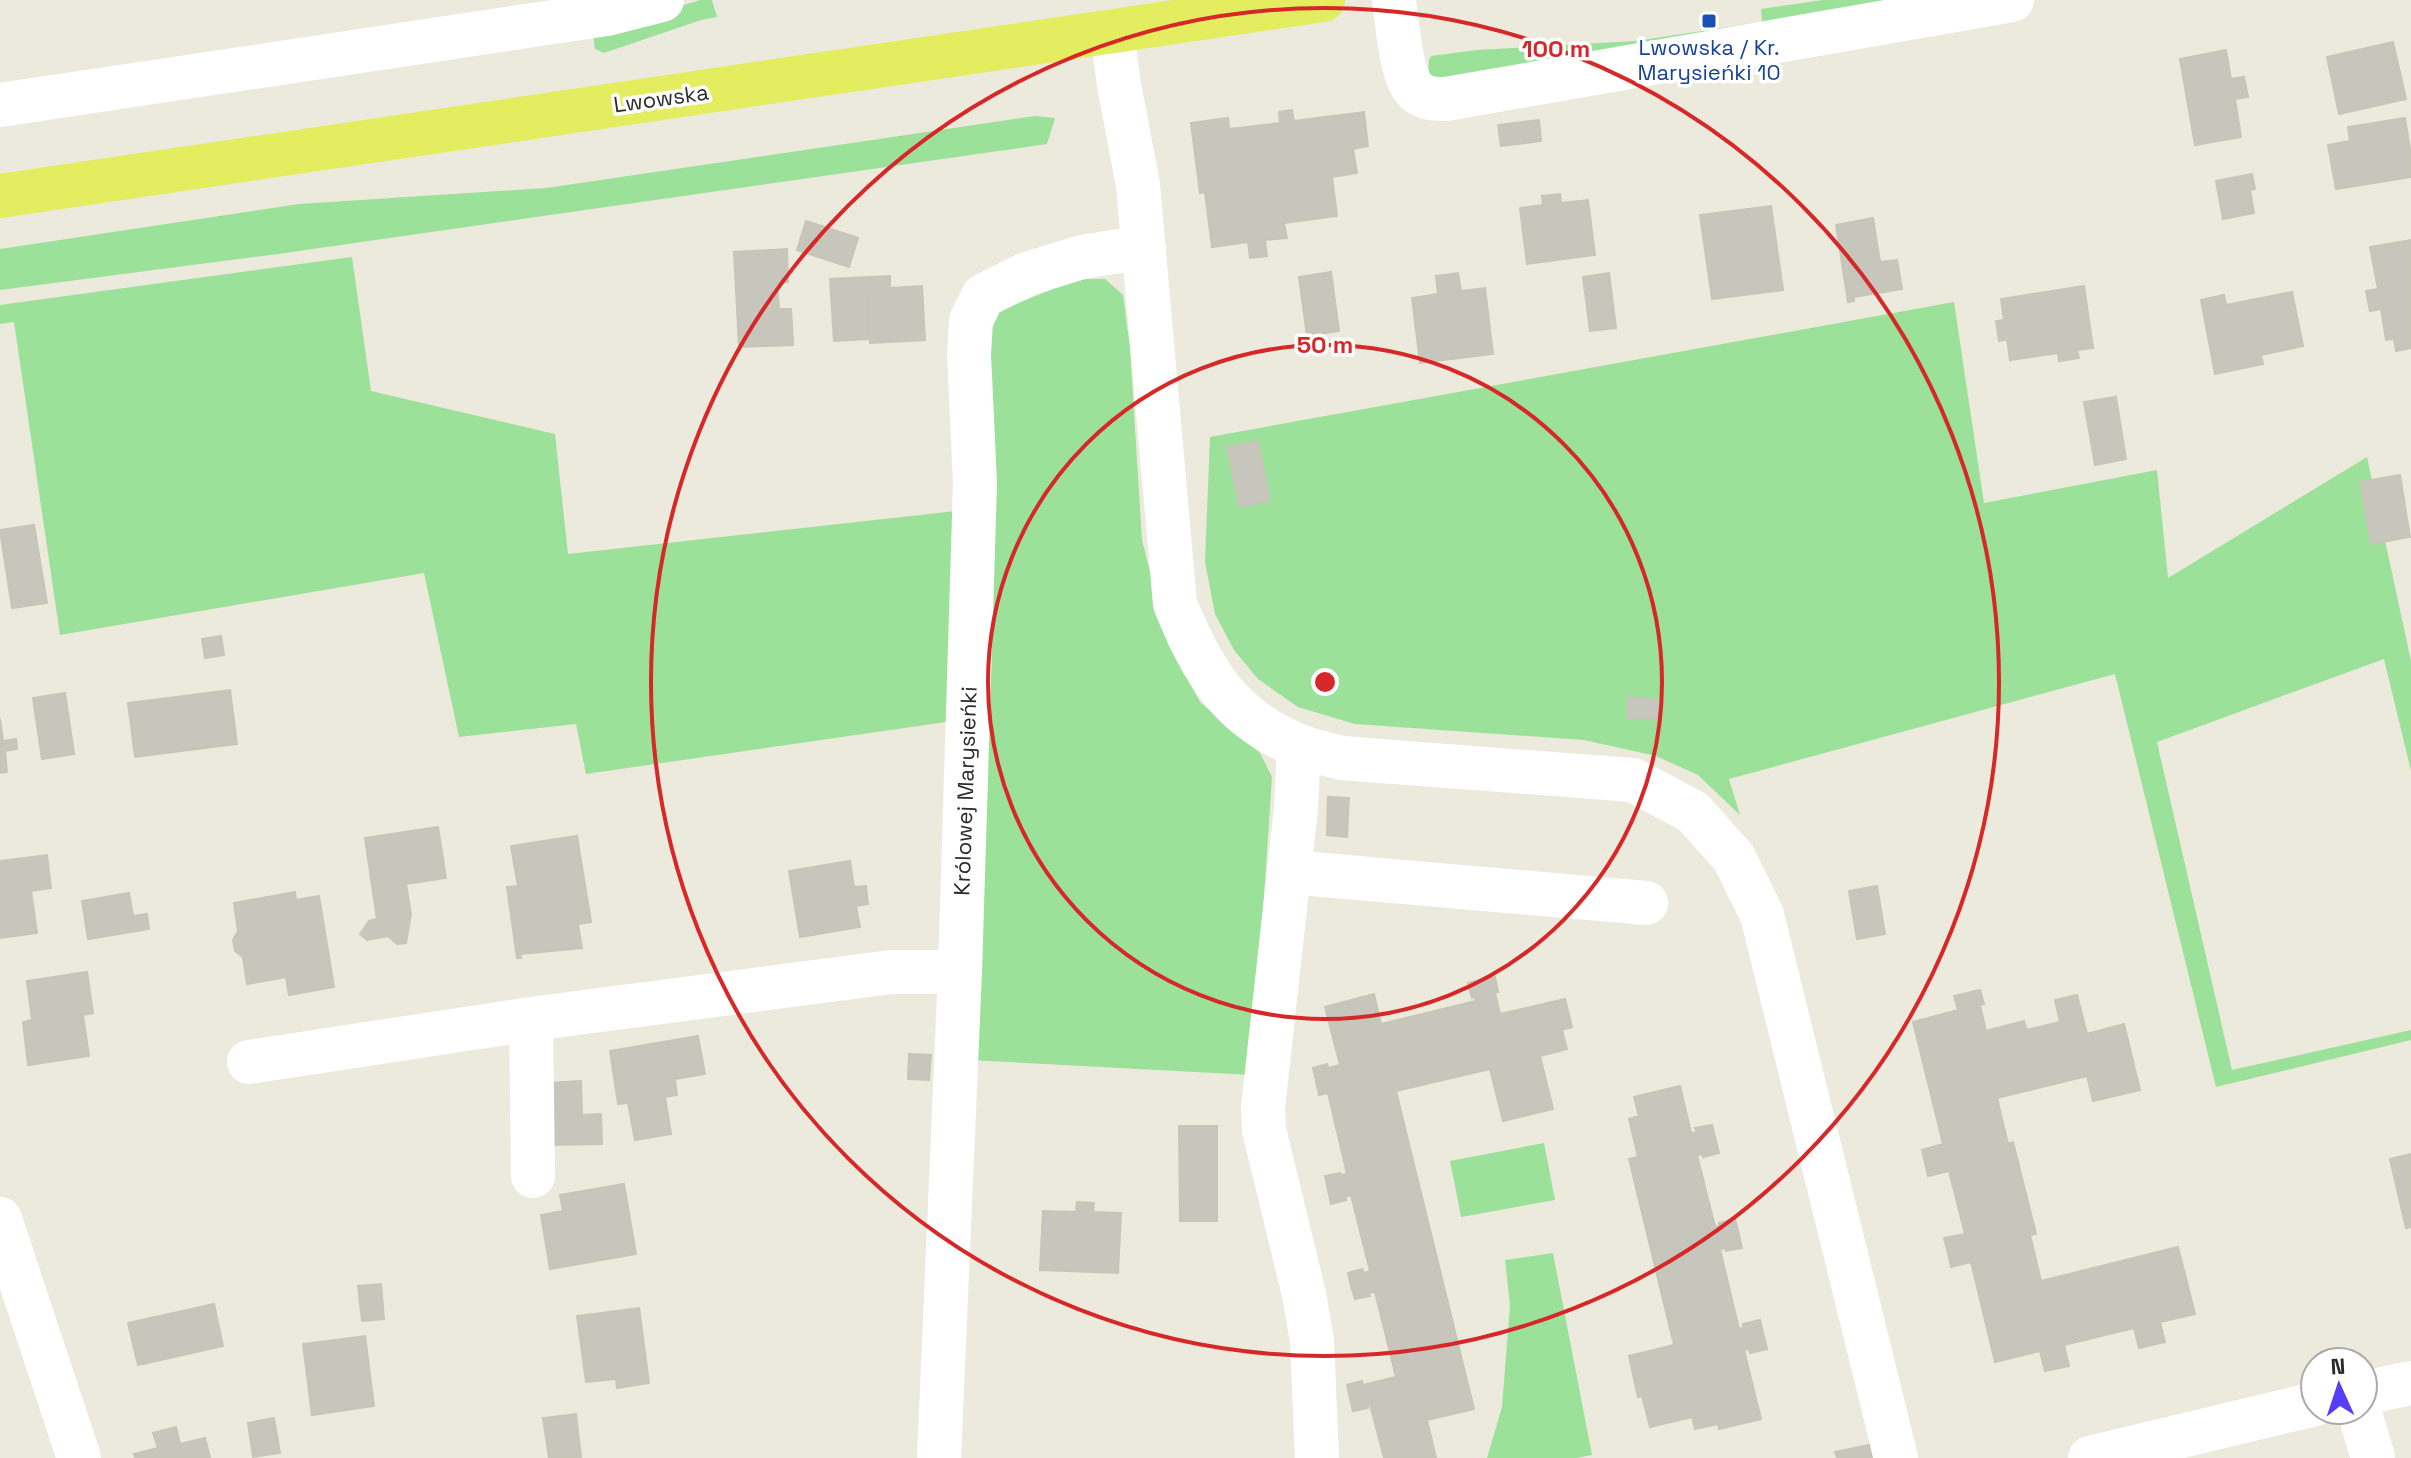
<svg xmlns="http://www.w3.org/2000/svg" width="2411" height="1458" viewBox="0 0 2411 1458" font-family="'Space Grotesk',sans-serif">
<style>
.green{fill:#9ce199}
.building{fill:#c7c6bc;stroke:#c7c6b6;stroke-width:2}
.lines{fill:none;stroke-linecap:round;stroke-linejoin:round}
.minor{stroke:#fff;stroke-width:44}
.major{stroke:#e3ed5f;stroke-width:44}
.ring{fill:none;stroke:#d62828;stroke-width:4}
.transit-dot{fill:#1a4fb4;stroke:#fff;stroke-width:3}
.labels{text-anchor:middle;stroke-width:7;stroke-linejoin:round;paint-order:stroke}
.transit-label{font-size:22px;fill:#164399;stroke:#fff}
.street-label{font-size:22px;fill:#2a2a2a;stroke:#fff}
.centre{fill:#d62828;stroke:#fff;stroke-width:4}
.ring-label{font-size:24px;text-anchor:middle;font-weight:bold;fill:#d62828;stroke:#fff;stroke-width:7;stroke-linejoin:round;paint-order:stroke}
</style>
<rect width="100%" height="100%" fill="#eceadc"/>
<path class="green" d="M700 0H712L717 17 701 20 604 53 595 49 592 27 639 19Z
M1823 0H1934L1441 82 1428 75 1429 60 1431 56 1477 50 1635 41 1762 22 1761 9Z
M1035 116 1055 118 1047 144 278 254 0 290V249L299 204 546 188Z
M352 257 371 391 555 434 568 554 956 511 946 722 586 774 576 724 459 737 424 573 60 635 14 322 0 324V305Z
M1078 279H1105L1123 295 1130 348 1142 540 1168 644 1200 702 1260 753 1272 777 1252 1075 969 1060 983 329 999 311Z
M1954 302 1984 503 2157 470 2168 578 2367 457 2411 661V771L2384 659 2157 742 2232 1070 2411 1030V1040L2216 1087 2115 674 1729 779 1740 815 1698 775 1656 756 1584 740 1355 724 1298 707 1258 679 1234 650 1215 614 1205 562 1210 437Z
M1544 1143 1555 1200 1461 1217 1450 1161Z
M1553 1253 1592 1455 1577 1458H1487L1502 1407 1510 1305 1505 1260Z"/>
<path class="building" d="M2393 42 2406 99 2339 114 2327 57Z
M2226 50 2231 79 2244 77 2248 97 2235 99 2241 137 2195 145 2180 59Z
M1292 110 1294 121 1364 112 1368 146 1353 149 1357 173 1332 177 1337 216 1284 223 1287 238 1265 240 1267 256 1250 258 1248 242 1212 247 1205 192 1200 193 1191 123 1228 118 1229 129 1280 123 1279 112Z
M2405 118 2411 156V177L2336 189 2328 145 2350 141 2348 127Z
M1539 120 1541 141 1501 146 1498 125Z
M2252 174 2255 189 2250 190 2254 213 2223 219 2216 181Z
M1560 194 1561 203 1588 200 1595 255 1527 264 1520 208 1543 205 1542 196Z
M1771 206 1783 290 1712 299 1700 215Z
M1873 218 1880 262 1897 260 1902 289 1854 297V301L1848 302 1836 225Z
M806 221 858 238 849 267 797 250Z
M2411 240V348L2396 351 2394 339 2386 340 2381 309 2370 311 2366 291 2378 289 2370 247Z
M787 249 788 282 777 283 779 309H791L793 345 739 347 734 252Z
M1331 272 1339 331 1307 336 1299 277Z
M1458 273 1461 291 1485 288 1493 354 1420 363 1412 298 1438 294 1436 276Z
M1609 273 1616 328 1590 331 1583 277Z
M890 276V291L867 293 869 339 834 341 830 279Z
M922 286 925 340 870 343 867 293 890 291V288Z
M2084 286 2093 348 2077 350 2079 358 2059 361 2058 353 2010 360 2007 339 1999 341 1996 321 2004 320 2001 299Z
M2292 292 2303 346 2261 355 2263 364 2215 374 2201 300 2224 295 2226 305Z
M2116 397 2126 459 2095 465 2084 402Z
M1258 441 1270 501 1239 507 1227 447Z
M2400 475 2410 537 2371 544 2360 482Z
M34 525 47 603 12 608 0 530Z
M221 636 224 655 205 658 202 639Z
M230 690 237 744 135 757 128 703Z
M65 693 74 754 42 759 33 698Z
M1628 697 1661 700 1660 720 1627 718Z
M0 719 3 741 16 739 17 749 5 751 7 772 0 773Z
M1328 797 1349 798 1347 837 1327 835Z
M438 827 446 878 406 884 411 914 406 943 397 944 388 936 367 940 360 934 369 921 377 919 365 838Z
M577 836 591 922 578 924 582 948 520 954 521 958H517L507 887 518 886 511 846Z
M47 855 51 888 31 891 37 933 0 938V861Z
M850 861 854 887 866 886 868 904 856 906 860 927 800 937 789 871Z
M1877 886 1885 934 1857 939 1849 891Z
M295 892 296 900 319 896 334 987 289 995 286 977 247 984 243 957 235 951 233 940 238 931 234 903Z
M129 893 133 916 147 914 149 929 88 939 82 901Z
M87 972 93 1013 83 1015 89 1056 28 1065 23 1022 32 1020 27 981Z
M1495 977 1498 992 1495 993 1500 1014 1565 999 1572 1027 1562 1030 1567 1049 1540 1056 1553 1109 1503 1121 1490 1069 1396 1091 1474 1409 1427 1420 1436 1458H1384L1370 1404 1368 1405V1408L1353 1411 1347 1385 1362 1381 1363 1385 1396 1377 1375 1292 1368 1293 1370 1296 1355 1299 1351 1286 1348 1273 1362 1269 1364 1273 1370 1271 1351 1195 1345 1197 1346 1200 1331 1204 1325 1176 1340 1173 1341 1175 1347 1174 1328 1093 1319 1095 1313 1068 1327 1064 1328 1068 1340 1065 1325 1007 1374 994 1381 1024 1476 1001 1475 997 1472 998 1468 983Z
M1980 990 1984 1004 1980 1005 1986 1031 2024 1021 2027 1030 2060 1022 2055 1000 2077 995 2087 1034 2124 1024 2140 1090 2093 1101 2087 1076 1997 1098 2008 1144 2013 1142 2036 1234 2030 1235 2041 1281 2178 1247 2195 1314 2160 1322 2165 1342 2139 1348 2134 1328 2064 1345 2069 1366 2045 1371 2040 1351 1995 1362 1971 1262 1951 1267 1948 1253 1944 1238 1965 1234 1949 1171 1928 1176 1922 1150 1943 1144 1913 1022 1958 1010 1954 996Z
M698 1036 705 1074 675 1079 677 1095 665 1097 671 1134 635 1140 628 1103 618 1104 610 1051Z
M909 1054 931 1055 929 1080 908 1079Z
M581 1081 582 1115 601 1114 602 1144 552 1145 549 1083Z
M1680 1086 1691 1133 1697 1132 1695 1128 1712 1125 1719 1153 1703 1157 1702 1154 1697 1155 1715 1227 1719 1226V1223L1735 1219 1742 1248 1726 1251 1724 1248 1720 1249 1739 1329 1744 1328 1743 1324 1760 1320 1767 1349 1750 1353 1749 1349 1744 1350 1761 1419 1719 1429 1718 1424 1695 1429 1692 1417 1650 1427 1642 1396 1638 1397 1629 1356 1674 1345 1629 1159 1638 1157 1629 1119 1639 1116 1634 1097Z
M1179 1126H1217V1221H1180Z
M2411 1154V1227L2406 1228 2390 1159Z
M624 1184 636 1254 550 1269 541 1215 563 1211 560 1195Z
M1077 1202 1094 1203 1093 1212 1121 1213 1118 1273 1040 1270 1043 1211 1076 1212Z
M381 1284 384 1319 362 1321 358 1286Z
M214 1304 223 1346 138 1365 128 1323Z
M639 1308 649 1383 617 1388 616 1379 586 1382 577 1316Z
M365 1336 374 1406 312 1415 303 1344Z
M576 1414 581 1457 549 1458 543 1418Z
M274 1418 280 1453 253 1457 248 1423Z
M176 1427 180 1444 205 1438 210 1458H135L134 1454 158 1448 153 1433Z
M1869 1445 1872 1458H1837L1835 1452Z"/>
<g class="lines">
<path class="minor" d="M1394 0C1397 20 1401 79 1416 91 1425 99 1435 99 1446 99L2012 0
M1112 31 1119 85 1138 185 1175 604C1202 670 1229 718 1299 746 1312 751 1328 754 1341 758L1633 780 1693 812 1734 858 1762 915 1896 1458
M0 105 607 14 662 0
M1299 746 1296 808 1263 1108 1264 1130 1304 1294 1312 1341 1317 1458
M1289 872 1646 903
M531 1019 533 1176
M249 1062 531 1019 891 972H960
M0 1219 79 1458
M2363 1393 2411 1383
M2359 1410 2373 1458
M939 1458 960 972 975 483 969 354 971 321 983 296 1027 274 1082 257 1144 247
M2090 1458 2315 1404"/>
<path class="major" d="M0 196 1323 0"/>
</g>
<g class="ring">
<circle cx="1325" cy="682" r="337"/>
<circle cx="1325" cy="682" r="674"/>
</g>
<rect class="transit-dot" x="1701" y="13" width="16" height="16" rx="4"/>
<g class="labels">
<g class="transit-label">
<text x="1709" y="55">Lwowska / Kr.<tspan x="1709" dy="25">Marysieńki 10</tspan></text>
</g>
<g class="street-label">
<text transform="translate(661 98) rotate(-8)" y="8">Lwowska</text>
<text transform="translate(965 791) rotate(-88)" y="8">Królowej Marysieńki</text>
</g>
</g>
<circle cx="1325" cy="682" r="12" class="centre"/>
<g class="ring-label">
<text x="1556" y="57">100 m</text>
<text x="1325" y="353">50 m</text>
</g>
<g transform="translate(2339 1386) rotate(357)"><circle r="38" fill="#ffffff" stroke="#aaaaaa" stroke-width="2"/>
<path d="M0-6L14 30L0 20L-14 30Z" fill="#553ff6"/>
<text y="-12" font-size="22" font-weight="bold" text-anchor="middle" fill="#2a2a2a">N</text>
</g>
</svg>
